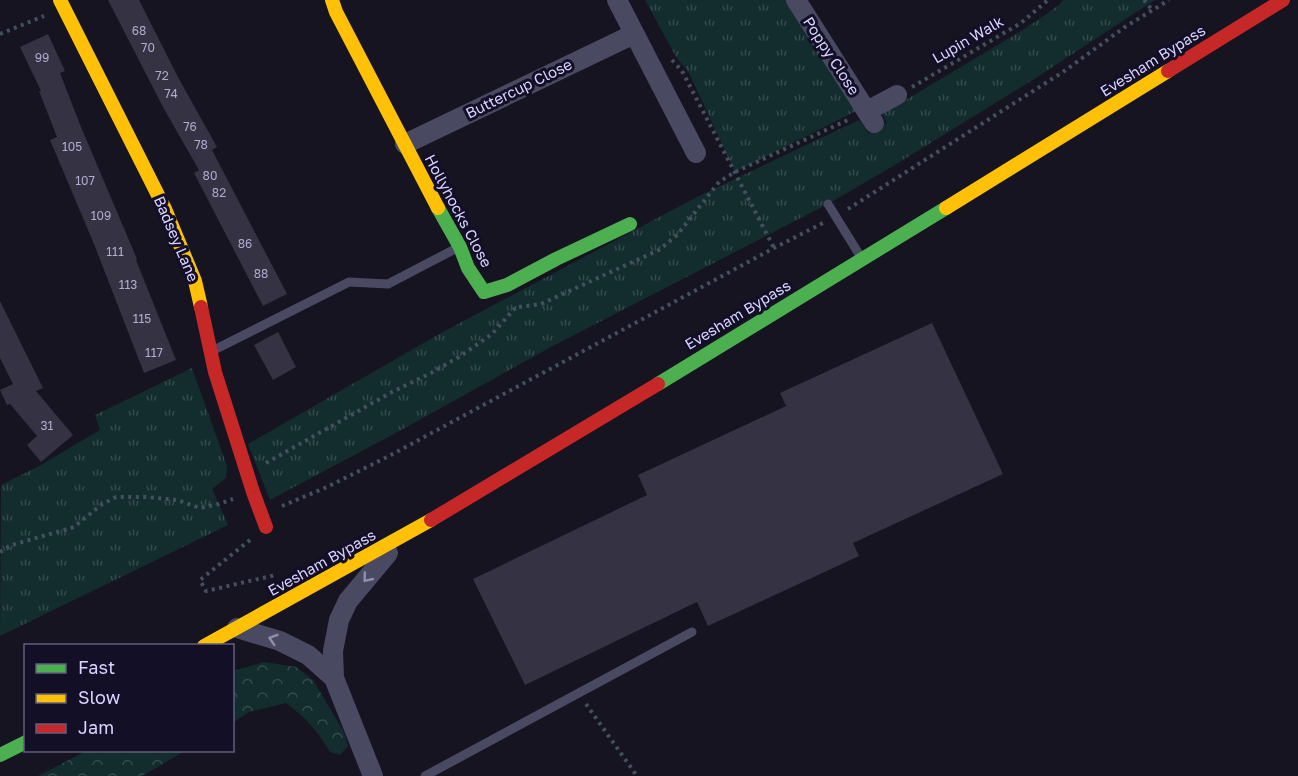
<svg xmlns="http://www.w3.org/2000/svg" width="1298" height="776" viewBox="0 0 1298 776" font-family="'Golos Text',sans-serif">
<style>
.grass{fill:url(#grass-tufts)}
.forest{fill:url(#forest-crowns)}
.building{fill:#343243}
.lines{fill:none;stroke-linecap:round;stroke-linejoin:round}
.path{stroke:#44505f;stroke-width:4;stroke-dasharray:3 4.5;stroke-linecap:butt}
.lane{stroke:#4a4962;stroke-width:9}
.street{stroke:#4a4962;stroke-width:20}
.fast{stroke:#4caf50;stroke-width:14}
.slow{stroke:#ffc107;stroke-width:14}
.jam{stroke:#c62828;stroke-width:14}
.oneway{stroke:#928eb0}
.labels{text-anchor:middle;stroke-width:6;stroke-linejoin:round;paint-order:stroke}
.number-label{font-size:12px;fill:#b0acd0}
.street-label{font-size:15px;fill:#d9d4ff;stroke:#130f26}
</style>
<defs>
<pattern id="grass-tufts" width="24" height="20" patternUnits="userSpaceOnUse" patternTransform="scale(1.5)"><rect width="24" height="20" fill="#132c2d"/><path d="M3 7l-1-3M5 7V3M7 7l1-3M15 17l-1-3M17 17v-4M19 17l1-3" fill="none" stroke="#354a4c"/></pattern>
<pattern id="forest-crowns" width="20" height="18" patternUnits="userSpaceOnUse" patternTransform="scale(1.5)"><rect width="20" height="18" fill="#132c2d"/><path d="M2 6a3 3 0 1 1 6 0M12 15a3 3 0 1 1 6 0" fill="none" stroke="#354a4c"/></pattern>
</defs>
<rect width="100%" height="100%" fill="#161421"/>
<path class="grass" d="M645 0H789L858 110 735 172 689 73 676 57Z
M1063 0H1155L1031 81 893 166 828 204 551 347 403 429 270 500 248 444 441 333 697 197 859 120 868 133 887 123 881 113 904 101 1026 28 1059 5Z
M192 368 227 466 226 478 212 489 228 525 0 636 1 485 41 465 100 430 95 415Z"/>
<path class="forest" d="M264 662 296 667 313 680 344 732 348 746 340 755 330 752C318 731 305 717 286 703L249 712 233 722V671Z
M86 751V750L185 751 142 776H38Z"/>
<path class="building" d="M108 0H139L179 79 217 147 212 150 287 294 263 306 194 173 199 170 164 109Z
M48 34 65 71 60 73 81 127 137 259 136 260 176 360 144 373 94 244 50 140 57 137 39 91H41L20 47Z
M0 301 43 388 36 391 73 435 41 462 27 445 37 436 10 404 7 405 0 390 13 384 0 358Z
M932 323 1003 474 853 543 859 556 708 626 697 602 525 685 473 579 647 495 638 475 786 406 780 393Z
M278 332 296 367 273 380 254 345Z"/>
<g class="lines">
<path class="path" d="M1144 0 1152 10
M0 34 44 16
M672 60 682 71 774 248
M912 87 1021 23 1048 0
M848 209 1063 72 1125 27 1169 0
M519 307 541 304 659 250 677 235 719 182 735 172 850 119
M266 463 392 392 431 373 459 357 492 334 516 307
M282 506 327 487 389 456 774 248 823 223
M250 540 200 580 206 591 276 575
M0 552 12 545 74 527 101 505 116 497H147L177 500 200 508 219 504 233 499
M586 704 637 776"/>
<path class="lane" d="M828 204 859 254
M214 350 349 282 388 284 457 248
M425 776 692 632"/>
<path class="street" d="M617 0 696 153
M796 0 874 123
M867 111 897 95
M405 144 634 34
M237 628 280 641 308 655 334 678
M373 776 334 678 333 651 339 620 348 601 388 553"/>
<path class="fast" d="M438 208 460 247 468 268 484 292 507 285 556 259 630 224
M658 384 946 208
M0 755 26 742"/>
<path class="slow" d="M60 0 165 209 195 281 201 307
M332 0 336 12 438 208
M946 208 1168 71
M204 646 431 520"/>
<path class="jam" d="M1168 71 1283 0
M201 307 215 372 253 492 266 527
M431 520 658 384"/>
</g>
<defs><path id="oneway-chevron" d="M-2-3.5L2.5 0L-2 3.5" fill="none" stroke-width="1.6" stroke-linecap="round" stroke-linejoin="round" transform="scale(1.5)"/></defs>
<g class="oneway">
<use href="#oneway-chevron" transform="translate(367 578) rotate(129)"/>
<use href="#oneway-chevron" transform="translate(273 639) rotate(-162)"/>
</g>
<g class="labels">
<g class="number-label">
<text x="139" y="35">68</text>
<text x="148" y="52">70</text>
<text x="42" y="62">99</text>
<text x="162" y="80">72</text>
<text x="171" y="98">74</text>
<text x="190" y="131">76</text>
<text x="201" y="149">78</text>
<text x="72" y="151">105</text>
<text x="210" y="180">80</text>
<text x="85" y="185">107</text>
<text x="219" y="197">82</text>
<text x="101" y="220">109</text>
<text x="245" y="248">86</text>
<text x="115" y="256">111</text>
<text x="261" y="278">88</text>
<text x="128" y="289">113</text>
<text x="142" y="323">115</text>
<text x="154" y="357">117</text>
<text x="47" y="430">31</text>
</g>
<g class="street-label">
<text transform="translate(968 40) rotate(-30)" y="5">Lupin Walk</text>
<text transform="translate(831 56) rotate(57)" y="5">Poppy Close</text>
<text transform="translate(1153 61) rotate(-32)" y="5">Evesham Bypass</text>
<text transform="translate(519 89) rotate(-26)" y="5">Buttercup Close</text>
<text transform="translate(458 211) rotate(62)" y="5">Hollyhocks Close</text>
<text transform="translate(176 239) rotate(67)" y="5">Badsey Lane</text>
<text transform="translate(738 315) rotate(-31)" y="5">Evesham Bypass</text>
<text transform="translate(322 563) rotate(-29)" y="5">Evesham Bypass</text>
</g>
</g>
<rect x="24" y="644" width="210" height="108" fill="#130f26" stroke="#625e7d" stroke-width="1.5"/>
<rect x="36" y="664" width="30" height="9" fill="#4caf50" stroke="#625e7d" stroke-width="1.5"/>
<text x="78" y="674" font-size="18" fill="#d9d4ff">Fast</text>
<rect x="36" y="694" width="30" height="9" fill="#ffc107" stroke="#625e7d" stroke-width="1.5"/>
<text x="78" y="704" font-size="18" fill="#d9d4ff">Slow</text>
<rect x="36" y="724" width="30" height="9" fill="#c62828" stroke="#625e7d" stroke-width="1.5"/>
<text x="78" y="734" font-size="18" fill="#d9d4ff">Jam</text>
</svg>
